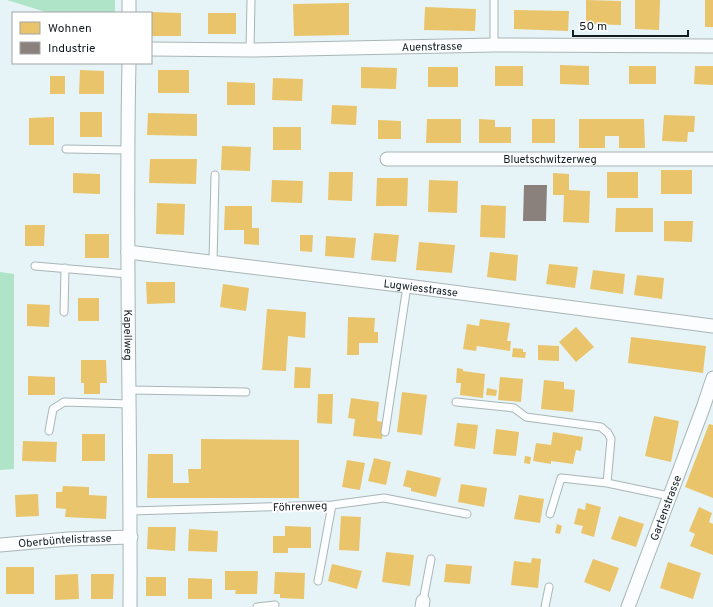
<svg xmlns="http://www.w3.org/2000/svg" width="713" height="607" viewBox="0 0 713 607" font-family="Overpass,sans-serif">
<style>
.green{fill:#b0e4c8}
.homes{fill:#e9c46a}
.industry{fill:#8a817c}
.lines{fill:none;stroke-linecap:round;stroke-linejoin:round}
.service-casing{stroke:#aab5b7;stroke-width:9}
.minor-casing{stroke:#aab5b7;stroke-width:15}
.service{stroke:#fbfdfe;stroke-width:7}
.minor{stroke:#fbfdfe;stroke-width:13}
.labels{text-anchor:middle;stroke-width:4;stroke-linejoin:round;paint-order:stroke}
.street-label{font-size:11px;fill:#131c1e;stroke:#fff}
</style>
<rect width="100%" height="100%" fill="#e6f4f7"/>
<path class="green" d="M7 0H115V13H49Z
M0 272 14 274V469L0 470Z"/>
<path class="homes" d="M586 0 621 1V25L586 24Z
M635 0H660L659 30 635 29Z
M705 0H713V27H705Z
M349 3V35L294 36 293 4Z
M425 7 476 9 475 31 424 30Z
M514 10 569 11 568 31 514 29Z
M151 12 181 13V36H151Z
M208 13H236V34H208Z
M560 65 589 66V85L560 84Z
M495 66H523V86H495Z
M629 66H656V84H629Z
M695 66H713V85L694 84Z
M361 67 397 68 396 89 361 88Z
M428 67H458V87H428Z
M80 70 104 71V94H79Z
M158 70H189V93H158Z
M50 76H65V94H50Z
M273 78 303 79 302 101 272 100Z
M227 82 255 83V105H227Z
M332 105 357 106 356 125 331 124Z
M80 112H102V137H80Z
M148 113 197 114V136L147 135Z
M664 115 695 116 694 132H688L687 142 662 141Z
M54 117V145H29V118Z
M427 119H461V143H426Z
M479 119 495 120V127H511V143H479Z
M532 119H555V143H532Z
M579 119H644L645 148H619V136H605V148H579Z
M378 120 401 121V139H378Z
M273 127H301V150H273Z
M222 146 251 147 250 171 221 170Z
M150 159H197L196 184 149 183Z
M661 170H692V194H661Z
M329 172H353L352 201 328 200Z
M607 172H638V198H607Z
M73 173 100 174V194L73 193Z
M553 173 569 174V190L590 191 589 223 563 222 564 195H553Z
M377 178H408L407 206H376Z
M272 180 303 181 302 203 271 202Z
M429 180 458 181 457 213 428 212Z
M157 203 185 204 184 235 156 234Z
M481 205 506 206 505 238 480 237Z
M225 206H252V228H259V245L244 244V230H224Z
M616 208H653V232H615Z
M664 221H693L692 242 664 241Z
M25 225H45L44 246H25Z
M374 233 399 235 396 262 371 260Z
M85 234H109V258H85Z
M300 235H313L312 252 300 251Z
M326 236 356 238 354 258 325 256Z
M419 242 455 245 452 273 416 270Z
M490 252 518 255 516 281 487 277Z
M549 264 578 267 575 288 546 284Z
M593 270 625 274 623 294 590 289Z
M637 275 664 278 662 299 634 295Z
M146 282H175V303L147 304Z
M223 284 249 288 246 311 220 307Z
M78 298H99V321H78Z
M27 304 50 305 49 327 27 326Z
M267 309 306 312 305 338 288 336 286 371 262 370Z
M348 317 375 318 374 332H378V343H359V355H347Z
M480 319 510 323 507 341H511L510 351 477 346 476 351 463 349 467 324 479 326Z
M576 327 594 347 576 362 559 342Z
M631 337 706 346 703 373 628 363Z
M538 345 559 346V361L538 360Z
M513 348 523 349V352H526L525 358 512 357Z
M81 360H106L107 383H100V394H84V383H81Z
M295 367 311 368 310 388H294Z
M457 368 463 369V371L485 374 483 398 460 395 461 383H456Z
M28 376 55 377V395H28Z
M500 377 523 379 521 402 498 400Z
M544 380 564 382V389L575 390 573 412 541 409Z
M487 388 497 390 496 396 486 395Z
M402 392 427 395 422 435 397 432Z
M318 394H333L332 424 317 423Z
M351 398 379 402 377 421 384 422 382 439 353 436 355 419 348 418Z
M654 416 679 421 671 462 645 456Z
M457 423 478 425 475 449 454 446Z
M709 424 713 425V498L685 487Z
M496 429 519 432 516 456 493 454Z
M553 432 583 437 581 451 576 450 573 464 551 461V464L533 461 536 443 551 445Z
M82 434H105V461H82Z
M201 439 299 440V498H147L148 454H173V483H189L188 469H201Z
M23 441 57 442 56 462 22 461Z
M525 456 531 457 530 464 524 463Z
M374 458 391 462 386 485 368 481Z
M347 460 365 463 360 490 342 487Z
M407 470 441 478 436 497 411 491V488L403 486Z
M461 484 487 488 484 507 458 502Z
M63 486 89 487V495L107 496 106 519 65 517 66 509 56 508V492H62Z
M38 494 39 516 16 517 15 495Z
M519 495 544 499 540 523 514 519Z
M586 503 601 507 594 537 581 533 583 526 574 524 578 508 585 510Z
M699 507 712 513 709 522 713 524V555L690 546 695 534 689 531Z
M341 516 361 517 359 551 339 550Z
M619 516 644 524 636 547 611 539Z
M557 524 562 526 560 534 555 533Z
M285 526 311 527V548H288V553H273V536H285Z
M148 527H176L175 551 147 549Z
M189 529 218 531 217 552 188 551Z
M386 552 414 555 410 586 382 582Z
M532 558 541 559 538 588 511 585 514 561 531 563Z
M593 559 619 568 610 592 584 582Z
M668 562 701 573 693 599 660 588Z
M332 564 362 571 357 589 328 581Z
M446 564 472 566 470 584 444 582Z
M6 567H34V594H6Z
M225 571H258L257 594H235L236 590H225Z
M275 572 305 573 304 599 280 598V594H274Z
M78 574 79 599 55 600V575Z
M91 574H114L113 599H91Z
M146 577H166V596H146Z
M188 578 212 579V599H188Z"/>
<path class="industry" d="M524 185H547L546 221H523Z"/>
<g class="lines">
<g class="service-casing">
<path id="service" d="M494 45V0
M250 50 251 0
M66 149 127 150
M213 262 215 175
M35 266 128 274
M64 312 65 268
M130 390 246 392
M456 402 514 408 526 417 601 427 608 433 611 439 607 483
M49 431 53 409 64 402 130 404
M385 432 407 286
M131 511 332 505 384 498 467 514
M550 514 561 478 607 483 669 496
M318 581 332 505
M423 601 431 559
M257 607 275 605
M545 607 549 587"/>
</g>
<g class="minor-casing">
<g id="minor">
<path d="M129 0V13"/>
<path id="s1" d="M151 49 250 50 494 45 713 46"/>
<path id="s2" d="M129 63C125 244 131 426 130 607"/>
<path id="s3" d="M387 159H713"/>
<path id="s4" d="M128 252 407 286 713 326"/>
<path id="s5" d="M0 545 68 539 131 537"/>
<path d="M422 607 423 601"/>
<path id="s6" d="M628 607 703 408 713 378"/>
</g>
</g>
<use href="#service" class="service"/>
<use href="#minor" class="minor"/>
</g>
<g class="labels">
<g class="street-label">
<text dy="4" stroke="none"><textPath href="#s1" startOffset="281">Auenstrasse</textPath></text>
<text dy="4" stroke="none"><textPath href="#s3" startOffset="163">Bluetschwitzerweg</textPath></text>
<text dy="4" stroke="none"><textPath href="#s4" startOffset="295">Lugwiesstrasse</textPath></text>
<text dy="4" stroke="none"><textPath href="#s2" startOffset="272">Kapellweg</textPath></text>
<text transform="translate(300 506) rotate(-2)" y="4">Föhrenweg</text>
<text dy="4" stroke="none"><textPath href="#s6" startOffset="106">Gartenstrasse</textPath></text>
<text dy="4" stroke="none"><textPath href="#s5" startOffset="65">Oberbüntelistrasse</textPath></text>
</g>
</g>
<rect x="12" y="12" width="140" height="52" fill="#ffffff" stroke="#a1a4a5"/>
<rect x="20" y="22" width="20" height="12" fill="#e9c46a" stroke="#a1a4a5"/>
<text x="48" y="32" font-size="12" fill="#131c1e">Wohnen</text>
<rect x="20" y="42" width="20" height="12" fill="#8a817c" stroke="#a1a4a5"/>
<text x="48" y="52" font-size="12" fill="#131c1e">Industrie</text>
<path d="M573 30v6h115v-6" fill="none" stroke="#131c1e" stroke-width="2"/>
<text x="579" y="30" font-size="12" fill="#131c1e" stroke="#ffffff" stroke-width="3" paint-order="stroke">50 m</text>
</svg>
